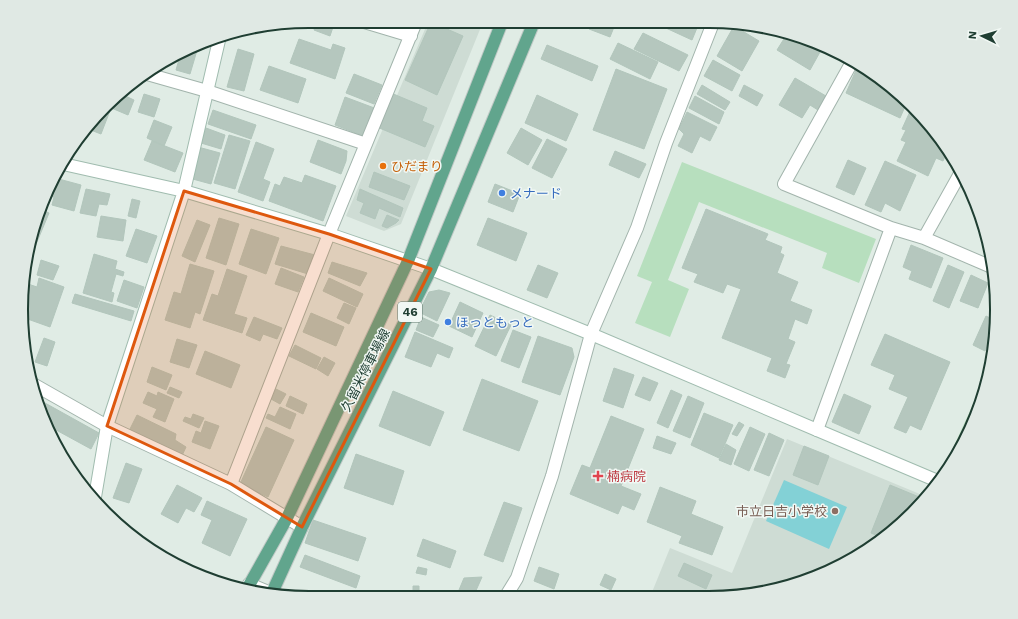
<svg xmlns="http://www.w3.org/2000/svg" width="1018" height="619" viewBox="0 0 1018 619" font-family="'Work Sans','Noto Sans JP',sans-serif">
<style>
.built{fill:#cedcd4}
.green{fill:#b7dfbe}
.water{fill:#83d1d6}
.building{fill:#b5c7be;stroke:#b2c6bc}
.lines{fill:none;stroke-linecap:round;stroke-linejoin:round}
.street-casing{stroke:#a2b4ac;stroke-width:14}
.secondary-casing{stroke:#a0bcaf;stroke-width:14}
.primary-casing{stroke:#c0c9c6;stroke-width:14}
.street{stroke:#fff;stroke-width:12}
.secondary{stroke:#fff;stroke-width:12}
.primary{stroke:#61a58d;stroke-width:12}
.marked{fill:#de580e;fill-opacity:0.2;stroke:#de580e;stroke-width:3;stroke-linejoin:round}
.food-dot{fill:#e8710a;stroke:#f1f8f4;stroke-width:1.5}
.shop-dot{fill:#3f7fe0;stroke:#f1f8f4;stroke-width:1.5}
.health-dot{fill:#e0444e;stroke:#f1f8f4;stroke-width:1.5}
.education-dot{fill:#8d6e63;stroke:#f1f8f4;stroke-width:1.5}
.labels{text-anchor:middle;stroke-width:3;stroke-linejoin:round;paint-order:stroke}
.shield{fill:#f1f8f4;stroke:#5e766c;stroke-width:1}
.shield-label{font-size:12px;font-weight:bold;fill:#1f3e32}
.food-label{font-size:13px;fill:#c56008;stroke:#f1f8f4;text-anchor:start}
.shop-label{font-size:13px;fill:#366cbe;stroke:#f1f8f4;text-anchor:start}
.street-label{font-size:13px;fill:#1f3e32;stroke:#f1f8f4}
.health-label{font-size:13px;fill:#be3a42;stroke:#f1f8f4;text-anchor:start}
.education-label{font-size:13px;fill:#785e54;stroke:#f1f8f4;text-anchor:end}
.rim{fill:none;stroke:#1f3e32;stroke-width:2}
</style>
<rect width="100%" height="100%" fill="#e0ece5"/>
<path class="built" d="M428 22H483L401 224 384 231 346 216Z
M787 439 927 497 899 526 853 559 783 588 728 597H650L670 548 732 573Z"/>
<path class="green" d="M682 162 876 239 859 283 822 268 827 253 699 202 668 280 689 289 670 337 635 323 652 282 637 276Z
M990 367 987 384 967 437 952 461 948 459Z"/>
<path class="water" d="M784 480 847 507 829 549 766 521Z"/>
<path class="building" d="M317 21H335L330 36 314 30Z
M431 22 463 36 437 95 405 80Z
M591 23H602L614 27 610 37 589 29Z
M655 23H699L692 40Z
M734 26 759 41 742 71 717 56Z
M643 33 688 55 679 71 634 49Z
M787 34 794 36 820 52 810 70 777 50Z
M299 39 331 50 333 44 345 48 335 79 290 63Z
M618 43 658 62 650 79 610 59Z
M547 45 598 66 592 81 541 59Z
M198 47 190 74 176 70 180 56Z
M238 49 254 54 244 91 227 87Z
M713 60 740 75 732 91 704 76Z
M269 66 306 79 298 103 260 90Z
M857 68 884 80 907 102 900 118 846 93Z
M616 69 667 89 644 149 593 130Z
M354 74 382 85 374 104 346 93Z
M795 78 826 96 818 110 810 105 802 118 779 105Z
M702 85 730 102 725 110 697 94Z
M744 85 763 95 757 106 739 96Z
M391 93 427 108 422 121 434 126 425 147 377 127Z
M121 94 134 100 128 115 109 107Z
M144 94 160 99 154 117 138 112Z
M537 95 578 114 566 141 525 123Z
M695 96 724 112 719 124 689 108Z
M345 97 377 109 366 137 335 125Z
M109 107 111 108 101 134 88 129Z
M912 107 925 119 943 143 942 145 945 146 948 150 943 161 936 158 928 176 897 161 906 142 901 140 906 130 902 129Z
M213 110 256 125 251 139 208 124Z
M687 112 717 127 710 141 700 136 692 153 678 146 684 134 679 129Z
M154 120 172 127 164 146 147 138Z
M206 128 225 135 221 149 201 143Z
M521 128 542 140 528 165 507 153Z
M229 135 250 141 235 189 214 183Z
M547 139 567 149 552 178 532 168Z
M318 140 347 151 346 161 341 174 310 162Z
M152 141 183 153 175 172 144 160Z
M256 142 274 149 263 179 270 182 263 201 238 192Z
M198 147 220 153 211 184 189 178Z
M615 151 646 164 639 178 609 165Z
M848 160 866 168 854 195 836 187Z
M885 161 916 175 900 211 885 203 881 212 865 205Z
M374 172 410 186 404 200 369 187Z
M305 175 336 186 323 221 269 201 275 184 280 186 284 177 302 183Z
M55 178 81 185 74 211 52 205 54 197 47 195Z
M495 184 520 194 513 212 488 202Z
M86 189 110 194 107 205 99 204 96 216 80 213Z
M360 189 403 208 400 217 379 208 375 219 360 213 364 203 357 200Z
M132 199 140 201 136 218 128 216Z
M40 209 49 213 34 249 31 248 36 217Z
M706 209 768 234 765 240 782 247 780 253 784 255 777 273 798 282 790 301 812 310 807 324 795 319 788 339 795 342 786 364 790 365 785 378 767 371 772 358 722 338 741 289 727 284 723 293 694 282 698 274 682 268Z
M387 215 399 220 396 223 387 228 382 226Z
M101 216 126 220 123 241 97 237Z
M219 218 239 224 226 265 206 258Z
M488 218 527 233 516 261 477 245Z
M197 220 210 225 195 262 182 256Z
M136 229 157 236 147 263 126 256Z
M251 229 279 238 266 274 239 264Z
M911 245 943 258 931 288 909 279 912 271 903 267Z
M281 246 315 255 308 274 275 264Z
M94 254 117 261 115 269 124 272 123 276 116 274 111 292 114 293 112 302 83 293Z
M41 260 59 266 53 280 37 275Z
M332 262 367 273 360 286 328 273Z
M190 264 214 271 200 314 195 312 190 328 165 320 174 292 181 294Z
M538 265 558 273 547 298 527 290Z
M948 265 964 272 949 308 933 301Z
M281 268 304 277 298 292 275 284Z
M227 269 247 276 234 314 247 318 242 333 203 320 212 294 218 296Z
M971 275 988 283 978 308 960 301Z
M39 278 64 287 50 327 22 317 21 309 23 298 28 284 37 287Z
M329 278 363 294 357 307 323 291Z
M124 280 144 287 137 308 117 301Z
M439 290 450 293 437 321 419 312 429 292Z
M75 294 134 311 131 321 72 303Z
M460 302 483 313 472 337 449 326Z
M344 303 356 308 349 324 337 318Z
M311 313 344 327 336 346 303 332Z
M490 315 511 325 496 356 475 346Z
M986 316 996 321V326L985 351 973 345Z
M254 317 282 328 277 339 263 334 260 341 246 335Z
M421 317 439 325 433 337 416 330Z
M513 330 531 337 519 368 501 361Z
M415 332 453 348 449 358 437 353 431 367 405 357Z
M885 334 950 362 921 430 910 425 906 433 894 428 908 397 889 389 895 375 871 365Z
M538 336 572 348 574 357 560 395 522 382Z
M44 338 55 342 47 366 35 362Z
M177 339 197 345 189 368 170 362Z
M295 345 321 358 316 369 289 356Z
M205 351 240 365 231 388 196 374Z
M324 357 335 363 328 376 317 369Z
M152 367 172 375 166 390 147 382Z
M614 368 634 375 623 408 603 401Z
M643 377 658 383 650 401 635 395Z
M482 379 538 401 519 451 463 430Z
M170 387 182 392 179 398 167 393Z
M276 389 286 394 280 404 271 399Z
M671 390 682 395 668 428 657 423Z
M393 391 444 412 430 446 379 426Z
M148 392 157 396 158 392 174 399 165 422 153 417 157 409 143 403Z
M844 394 871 406 859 434 832 422Z
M290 396 307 404 303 414 286 406Z
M688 396 704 403 690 438 673 431Z
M36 398 99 433 91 449 47 425 36 402Z
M280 407 296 414 290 429 266 418 268 414 275 417Z
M704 413 733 425 719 458 691 445Z
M193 414 204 418 199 428 183 421 185 417 191 419Z
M137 415 176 434 175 440 186 447 180 460 129 431Z
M611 416 644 429 621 486 641 494 634 510 622 505 618 514 570 494 582 465 590 468Z
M205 421 219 426 210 449 192 442 196 431 201 433Z
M739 422 744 425 737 436 732 434Z
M266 427 294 440 268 497 240 484Z
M750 427 765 434 749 471 734 464Z
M769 433 784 440 769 476 754 470Z
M657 436 676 443 671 454 653 448Z
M726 444 736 450 731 465 719 460Z
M804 446 829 456 818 485 793 475Z
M356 454 404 471 393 505 344 488Z
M126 463 142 469 129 503 113 498Z
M177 485 202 498 194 512 186 508 178 523 161 514Z
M890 485 924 499 917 506 914 505 910 514 899 526 883 538 871 533Z
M660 487 696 501 691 514 723 527 712 555 679 543 682 536 647 522Z
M207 501 247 519 230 556 202 543 212 520 201 515Z
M504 502 522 508 503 562 484 555Z
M313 520 366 538 358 561 305 543Z
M423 539 456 551 450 568 417 556Z
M305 555 360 576 356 588 300 567Z
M684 563 712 575 706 589 678 576Z
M418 567 427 569 426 575 416 573Z
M539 567 559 574 554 589 534 581Z
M605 574 616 579 611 590 600 585Z
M482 577 474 595 459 590 464 578Z
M413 586H419V592H413Z"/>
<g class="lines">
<g class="street-casing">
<path id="street" d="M361 21 411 36
M852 62 784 184 891 228 924 238 994 268
M147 74 207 91 366 144
M924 238 961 172
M33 384 107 426 231 484 302 527
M817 430 891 228
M231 484 329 234 416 22
M249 584 278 596
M506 596 517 578 552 476 591 334 637 228 666 143 713 23"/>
</g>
<g class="secondary-casing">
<path id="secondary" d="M63 164 184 191 329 234 431 269 591 334 817 430 940 482
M95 497 107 426 184 191 220 36"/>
</g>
<g class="primary-casing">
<path id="primary" d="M247 589 287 518 408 261 502 22
M271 595 302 527 431 269 534 22"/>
</g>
<use href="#street" class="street"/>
<use href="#secondary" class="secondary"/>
<use href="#primary" class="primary"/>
</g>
<path class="marked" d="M184 191 329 234 431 269 302 527 231 484 107 426Z"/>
<circle class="food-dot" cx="383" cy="166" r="4"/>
<g class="shop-dot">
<circle cx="502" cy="193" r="4"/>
<circle cx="448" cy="322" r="4"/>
</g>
<path class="health-dot" d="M596 470h4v4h4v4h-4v4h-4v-4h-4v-4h4z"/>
<circle class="education-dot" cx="835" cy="511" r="4"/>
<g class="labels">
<rect class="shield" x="398" y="302" width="24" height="20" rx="3"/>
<g class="shield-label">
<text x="410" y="316">46</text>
</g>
<g class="food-label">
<text x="391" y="171">ひだまり</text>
</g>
<g class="shop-label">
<text x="510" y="198">メナード</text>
<text x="456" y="327">ほっともっと</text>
</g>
<g class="street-label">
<text transform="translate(365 370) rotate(-63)" y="5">久留米停車場線</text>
</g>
<g class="health-label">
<text x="607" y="481">楠病院</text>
</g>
<g class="education-label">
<text x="827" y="516">市立日吉小学校</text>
</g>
</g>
<path d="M0 0H1018V619H0ZM309 28H709A281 281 0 0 1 990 309V310A281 281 0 0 1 709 591H309A281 281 0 0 1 28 310V309A281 281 0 0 1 309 28Z" fill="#e0e9e4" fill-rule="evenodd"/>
<path class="rim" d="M309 28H709A281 281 0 0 1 990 309V310A281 281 0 0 1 709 591H309A281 281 0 0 1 28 310V309A281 281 0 0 1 309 28Z"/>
<g transform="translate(982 36) rotate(275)" stroke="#f1f8f4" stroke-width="3" paint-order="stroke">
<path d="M0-3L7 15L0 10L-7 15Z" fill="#1f3e32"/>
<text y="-6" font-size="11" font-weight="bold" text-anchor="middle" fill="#1f3e32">N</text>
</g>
</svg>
